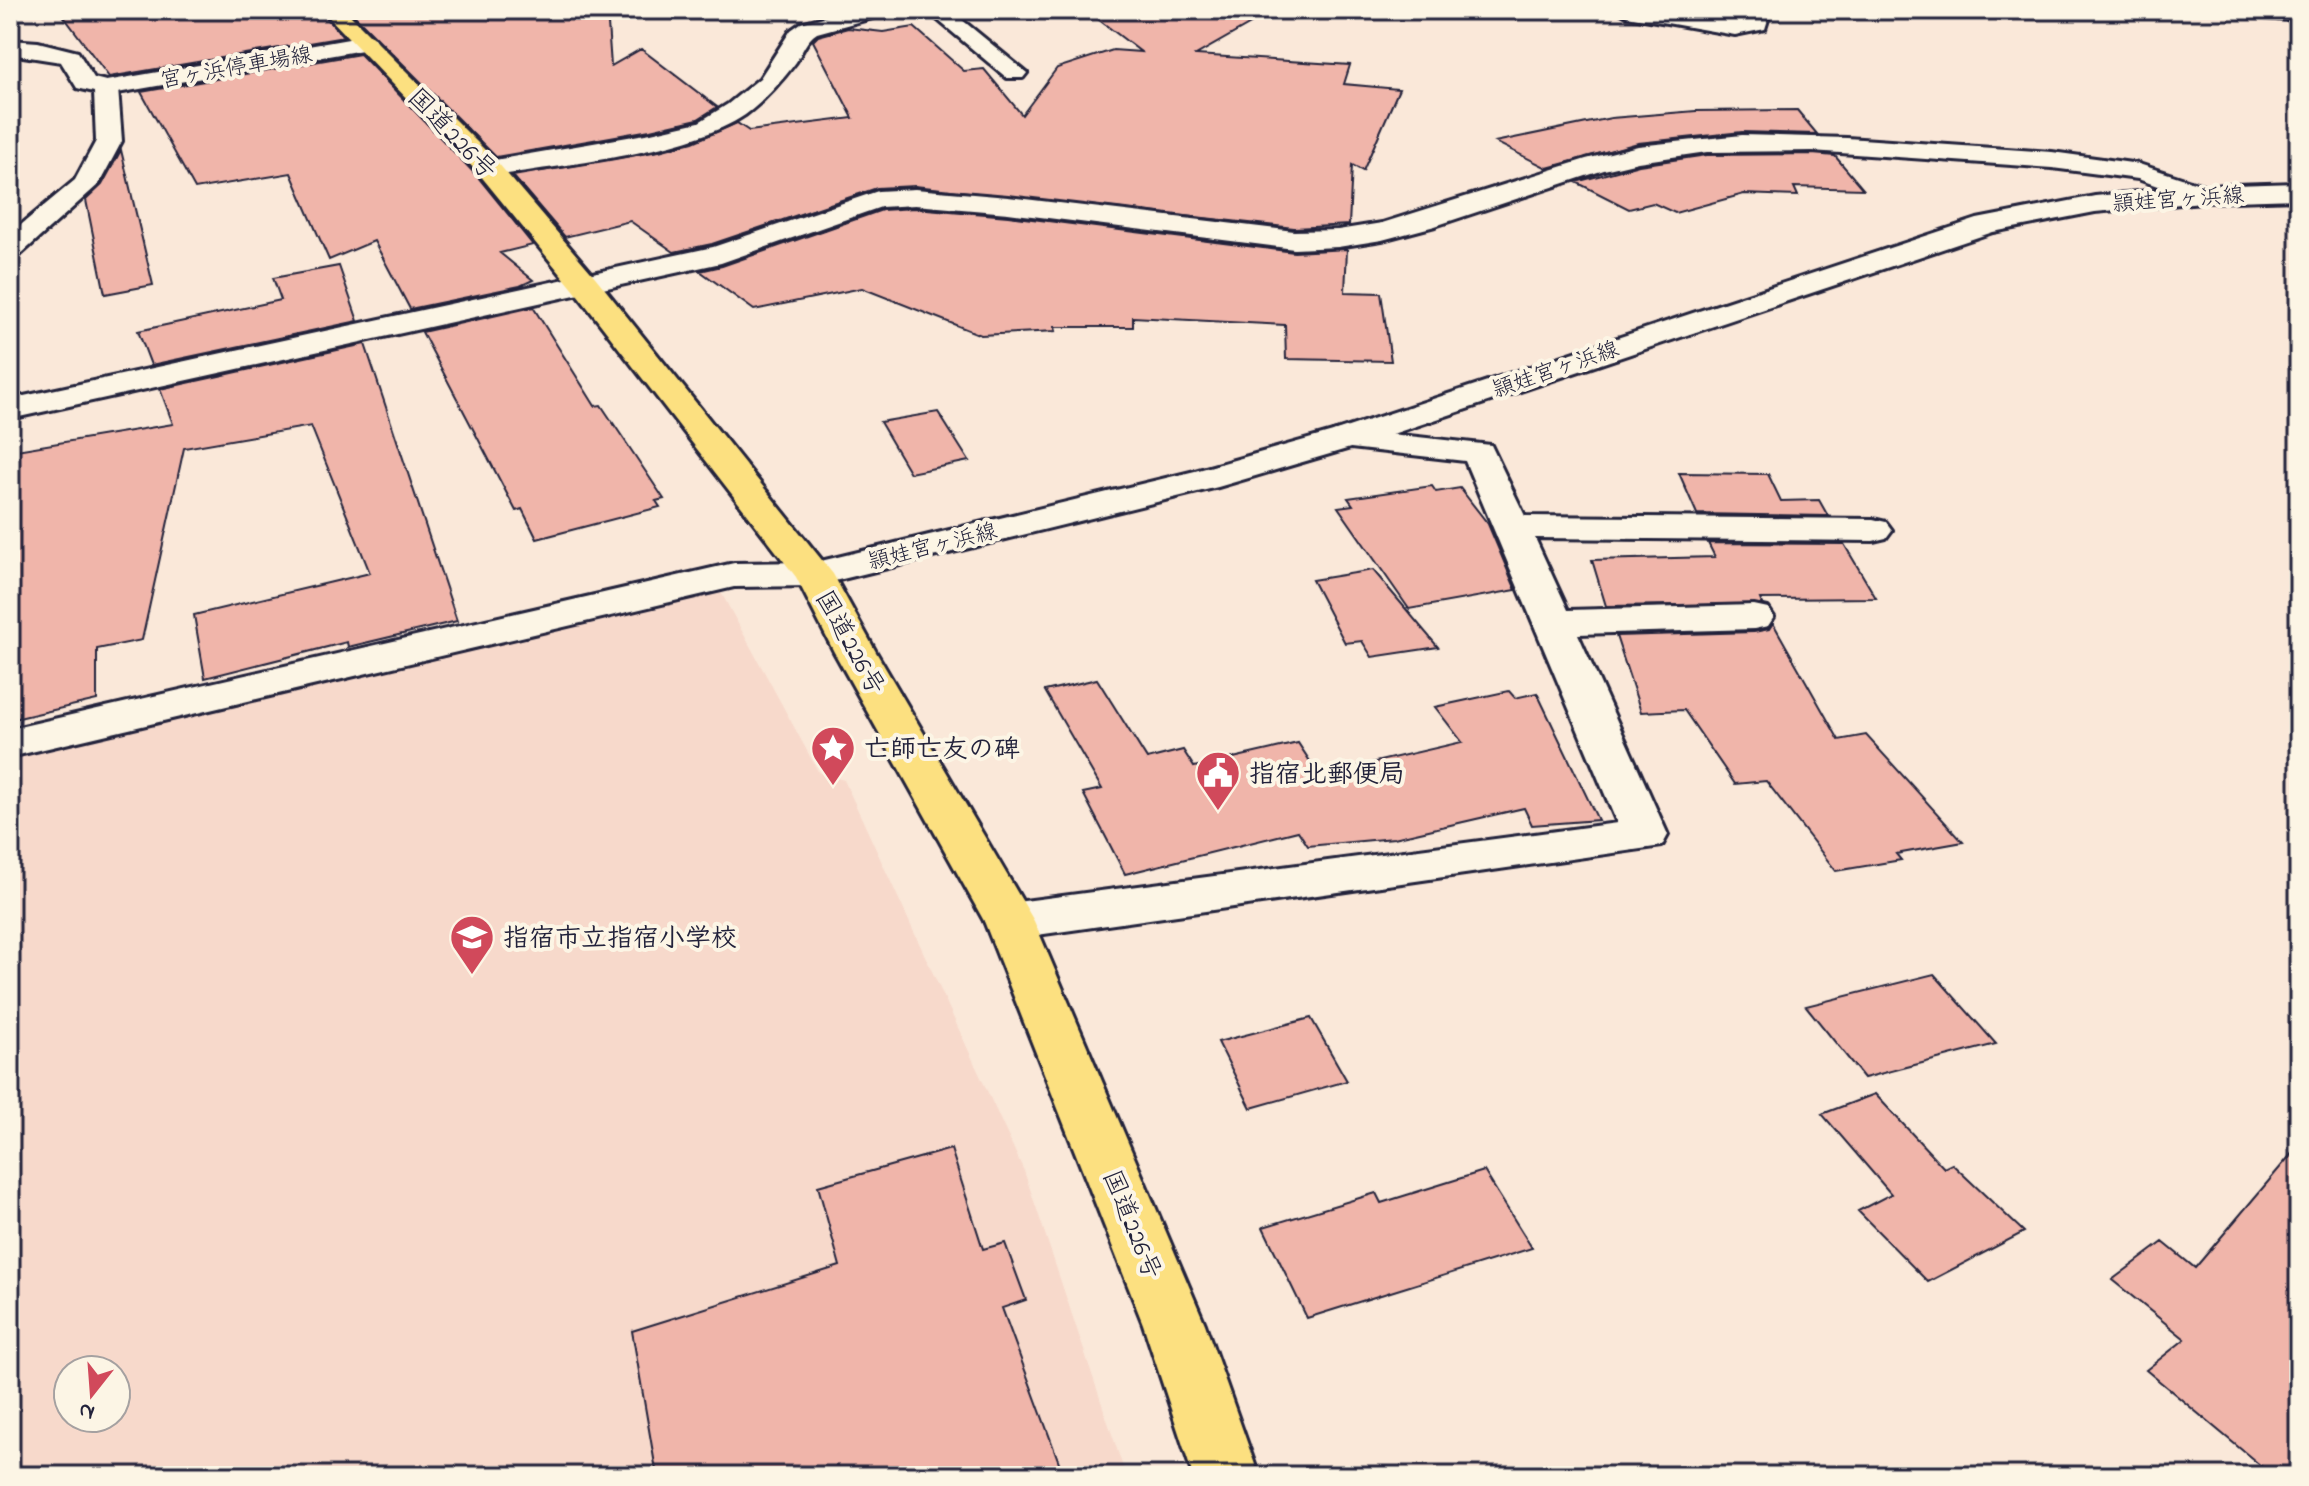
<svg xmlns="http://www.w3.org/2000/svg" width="2309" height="1486" viewBox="0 0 2309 1486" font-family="'Indie Flower','Klee One',sans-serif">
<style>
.built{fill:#f7d9cb;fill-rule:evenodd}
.building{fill:#f0b5aa;stroke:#22223b;stroke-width:2}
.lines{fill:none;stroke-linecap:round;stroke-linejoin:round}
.minor-casing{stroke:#22223b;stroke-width:6}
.secondary-casing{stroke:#22223b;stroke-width:6}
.trunk-casing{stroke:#22223b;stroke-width:6}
.minor{fill:#fcf5e5;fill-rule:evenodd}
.secondary{fill:#fcf5e5;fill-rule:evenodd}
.trunk{fill:#fce080;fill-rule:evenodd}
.labels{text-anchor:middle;stroke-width:8;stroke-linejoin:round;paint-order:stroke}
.far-street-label{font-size:22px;fill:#22223b;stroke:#fcf5e5}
.street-label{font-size:26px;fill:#22223b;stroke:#fcf5e5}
.poi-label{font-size:26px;font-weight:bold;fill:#22223b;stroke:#fcf5e5;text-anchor:start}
</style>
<rect width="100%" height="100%" fill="#fae8d9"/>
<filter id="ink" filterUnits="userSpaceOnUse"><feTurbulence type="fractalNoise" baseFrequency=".0125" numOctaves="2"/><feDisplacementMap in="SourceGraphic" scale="16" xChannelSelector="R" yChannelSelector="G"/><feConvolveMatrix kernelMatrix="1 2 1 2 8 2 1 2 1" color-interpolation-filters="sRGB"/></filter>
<g filter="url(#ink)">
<path class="built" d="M717 585 819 773 844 780 1024 1171 1126 1476H10V755ZM68 1370H116V1418H68Z"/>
<path class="building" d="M59 10H319L344 37 109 77Z
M349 10H607L611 66 641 49 717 107 698 119 650 130 496 157Z
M1086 10H1275L1196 55 1350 65 1344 84 1399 89 1363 171 1352 165 1349 225 1294 228 915 186 877 188 712 244 674 252 630 221 565 237 513 176 659 151 693 142 737 123 749 131 853 118 813 41 818 36 848 28 883 32 914 27 964 71 984 69 1022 115 1057 68 1113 50 1141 52Z
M360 54 478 177 533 245 500 253 533 280 520 286 410 309 374 241 329 260 291 173 195 189 141 92Z
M1797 110 1817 134 1742 132 1638 143 1547 168 1495 142 1611 118 1696 111Z
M121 150 153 285 105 294 86 200 102 185Z
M1812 154 1835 156 1863 189 1794 187 1798 196 1744 194 1675 213 1653 203 1629 209 1576 182 1639 165 1707 155Z
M915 208 1008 216 1294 252 1347 249 1345 292 1381 293 1391 361 1286 359 1285 325 1133 317V327H1055L1056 331 981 335 862 288 754 310 700 271 722 266 882 210Z
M339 266 358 321 151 365 138 331 281 300 273 278Z
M533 307 595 406 601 405 664 499 656 501 660 507 537 539 522 509 516 511 422 332Z
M365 344 457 621 348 647 347 642 205 678 194 615 370 573 311 426 184 448 142 640 97 649V700L10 720V451L173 424 160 389Z
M938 412 969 461 910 473 880 422Z
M1679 473 1768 474 1781 501 1819 500 1828 516 1697 514Z
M1432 486 1436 492 1460 488 1488 524 1516 590 1409 609 1338 507 1353 505 1348 498Z
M1708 543 1844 544 1876 598 1760 599 1762 604 1606 606 1592 560 1715 557Z
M1373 570 1438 647 1372 657 1362 641 1345 643 1312 580Z
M1773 623 1839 740 1866 735 1963 842 1896 854 1901 860 1836 871 1766 781 1735 784 1684 710 1641 712 1616 636 1754 632 1769 629Z
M1097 679 1147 759 1183 750 1194 767 1298 743 1319 775 1462 742 1435 707 1509 691 1515 698 1537 693 1598 820 1532 825 1524 808 1394 838 1308 846 1298 831 1125 874 1083 793 1102 789 1045 691Z
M1934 974 1996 1044 1864 1078 1806 1006Z
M1311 1018 1347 1081 1251 1108 1218 1042Z
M1875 1094 1944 1168 1952 1164 2024 1232 1928 1282 1858 1211 1891 1194 1822 1114Z
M2299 1145V1476H2273L2146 1370 2185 1339 2112 1280 2163 1242 2195 1268Z
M951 1149 983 1249 1005 1243 1026 1300 1002 1308 1064 1476H657L632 1331 840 1266 818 1186Z
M1484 1171 1532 1248 1307 1318 1263 1227 1376 1193 1381 1203Z"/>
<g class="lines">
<g class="minor-casing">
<path id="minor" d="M851 10H886L883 15 817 33C806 40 803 51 796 62 781 82 765 100 745 115 690 153 558 165 489 177L480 175 476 169 480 163 489 161 651 133 699 122 728 104 760 78 791 30 801 23Z
M926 10H950L1027 73 1023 78H1007Z
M1616 10H1662L1714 19H1747L1749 10H1771L1765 29 1735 35 1627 16Z
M2229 10H2299V21L2240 16Z
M10 40 38 42 78 52 94 78 114 83 118 88 122 141 99 184 20 255 10 258V234L75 180 96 141 94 92 77 88 61 62 10 54Z
M1742 135 1847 138 2052 152 2139 164 2212 188 2216 194 2212 200 2202 202 2138 179 2052 168 1812 151 1707 152 1638 162 1604 170 1435 226 1382 240 1338 247 1294 249 1008 213 915 205 881 207 721 263 10 419V399L713 247 878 191 915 189 1008 197 1294 231 1338 230 1382 223 1586 159 1638 146Z
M1345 429 1491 445 1525 516 1873 519 1886 522 1892 530 1886 538 1873 541 1535 538 1568 610 1754 605 1768 608 1774 617 1768 626 1754 629 1578 634 1668 835 1662 846 1009 939 992 933 984 921 992 909 1009 903 1617 823 1465 461 1333 446 1328 439 1333 432Z
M814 562 828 566 833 574 828 582 814 586 734 587 10 757V729L734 563Z"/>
</g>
<g class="secondary-casing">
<path id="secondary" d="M366 36 374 38 377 43 374 48 106 95 98 93 94 88 98 83 106 81Z
M2299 183V199L2202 202 2095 212 1993 232 1357 446 1218 487 814 586 800 582 795 574 800 566 1195 471 1333 432 1977 219 2095 196 2202 186Z"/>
</g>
<g class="trunk-casing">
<path id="trunk" d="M322 10H345L498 163 596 278 833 574 876 652 1034 921 1205 1324 1259 1476H1193L1143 1324 984 921 834 652 796 577 574 290 480 175Z"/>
</g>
<use href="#minor" class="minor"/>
<use href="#secondary" class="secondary"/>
<use href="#trunk" class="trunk"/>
</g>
</g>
<defs>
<g id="sight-pin" transform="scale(2.3)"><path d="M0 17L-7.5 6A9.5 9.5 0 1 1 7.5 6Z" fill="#d1495b" stroke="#fcf5e5"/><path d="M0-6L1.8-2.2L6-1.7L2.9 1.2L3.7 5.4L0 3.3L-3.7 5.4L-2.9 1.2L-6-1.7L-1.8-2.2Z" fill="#fff"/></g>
<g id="civic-pin" transform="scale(2.3)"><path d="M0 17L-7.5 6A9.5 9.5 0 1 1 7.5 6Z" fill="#d1495b" stroke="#fcf5e5"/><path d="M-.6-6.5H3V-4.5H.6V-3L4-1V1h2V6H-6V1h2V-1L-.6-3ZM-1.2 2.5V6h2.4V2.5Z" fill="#fff"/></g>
<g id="school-pin" transform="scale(2.3)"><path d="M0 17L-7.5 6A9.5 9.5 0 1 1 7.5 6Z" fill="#d1495b" stroke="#fcf5e5"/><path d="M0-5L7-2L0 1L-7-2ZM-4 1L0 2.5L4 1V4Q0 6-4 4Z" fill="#fff"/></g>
</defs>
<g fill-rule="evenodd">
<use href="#sight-pin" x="833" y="748"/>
<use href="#civic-pin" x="1218" y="773"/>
<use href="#school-pin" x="472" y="937"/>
</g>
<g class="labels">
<g class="far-street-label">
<text transform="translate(236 66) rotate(-10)" y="8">宮ヶ浜停車場線</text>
<text transform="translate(2178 198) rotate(-4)" y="8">頴娃宮ヶ浜線</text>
<text transform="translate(1555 368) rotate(-19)" y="8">頴娃宮ヶ浜線</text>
<text transform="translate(932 545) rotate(-14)" y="8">頴娃宮ヶ浜線</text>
</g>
<g class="street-label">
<text transform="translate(453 133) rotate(46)" y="9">国道226号</text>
<text transform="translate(851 642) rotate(61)" y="9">国道226号</text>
<text transform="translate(1133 1224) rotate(68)" y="9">国道226号</text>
</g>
<g class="poi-label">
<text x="864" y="757">亡師亡友の碑</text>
<text x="1249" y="782">指宿北郵便局</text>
<text x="503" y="946">指宿市立指宿小学校</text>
</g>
</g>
<rect width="2309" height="1486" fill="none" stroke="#fcf5e5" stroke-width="40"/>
<rect x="20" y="20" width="2269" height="1446" fill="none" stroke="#22223b" stroke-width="3" filter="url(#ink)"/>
<g transform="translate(92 1394) rotate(197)"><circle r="38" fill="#fcf5e5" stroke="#a5a1a1" stroke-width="2"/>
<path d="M0-6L14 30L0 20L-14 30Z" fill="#d1495b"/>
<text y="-12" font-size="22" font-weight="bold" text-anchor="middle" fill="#22223b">N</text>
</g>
</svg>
